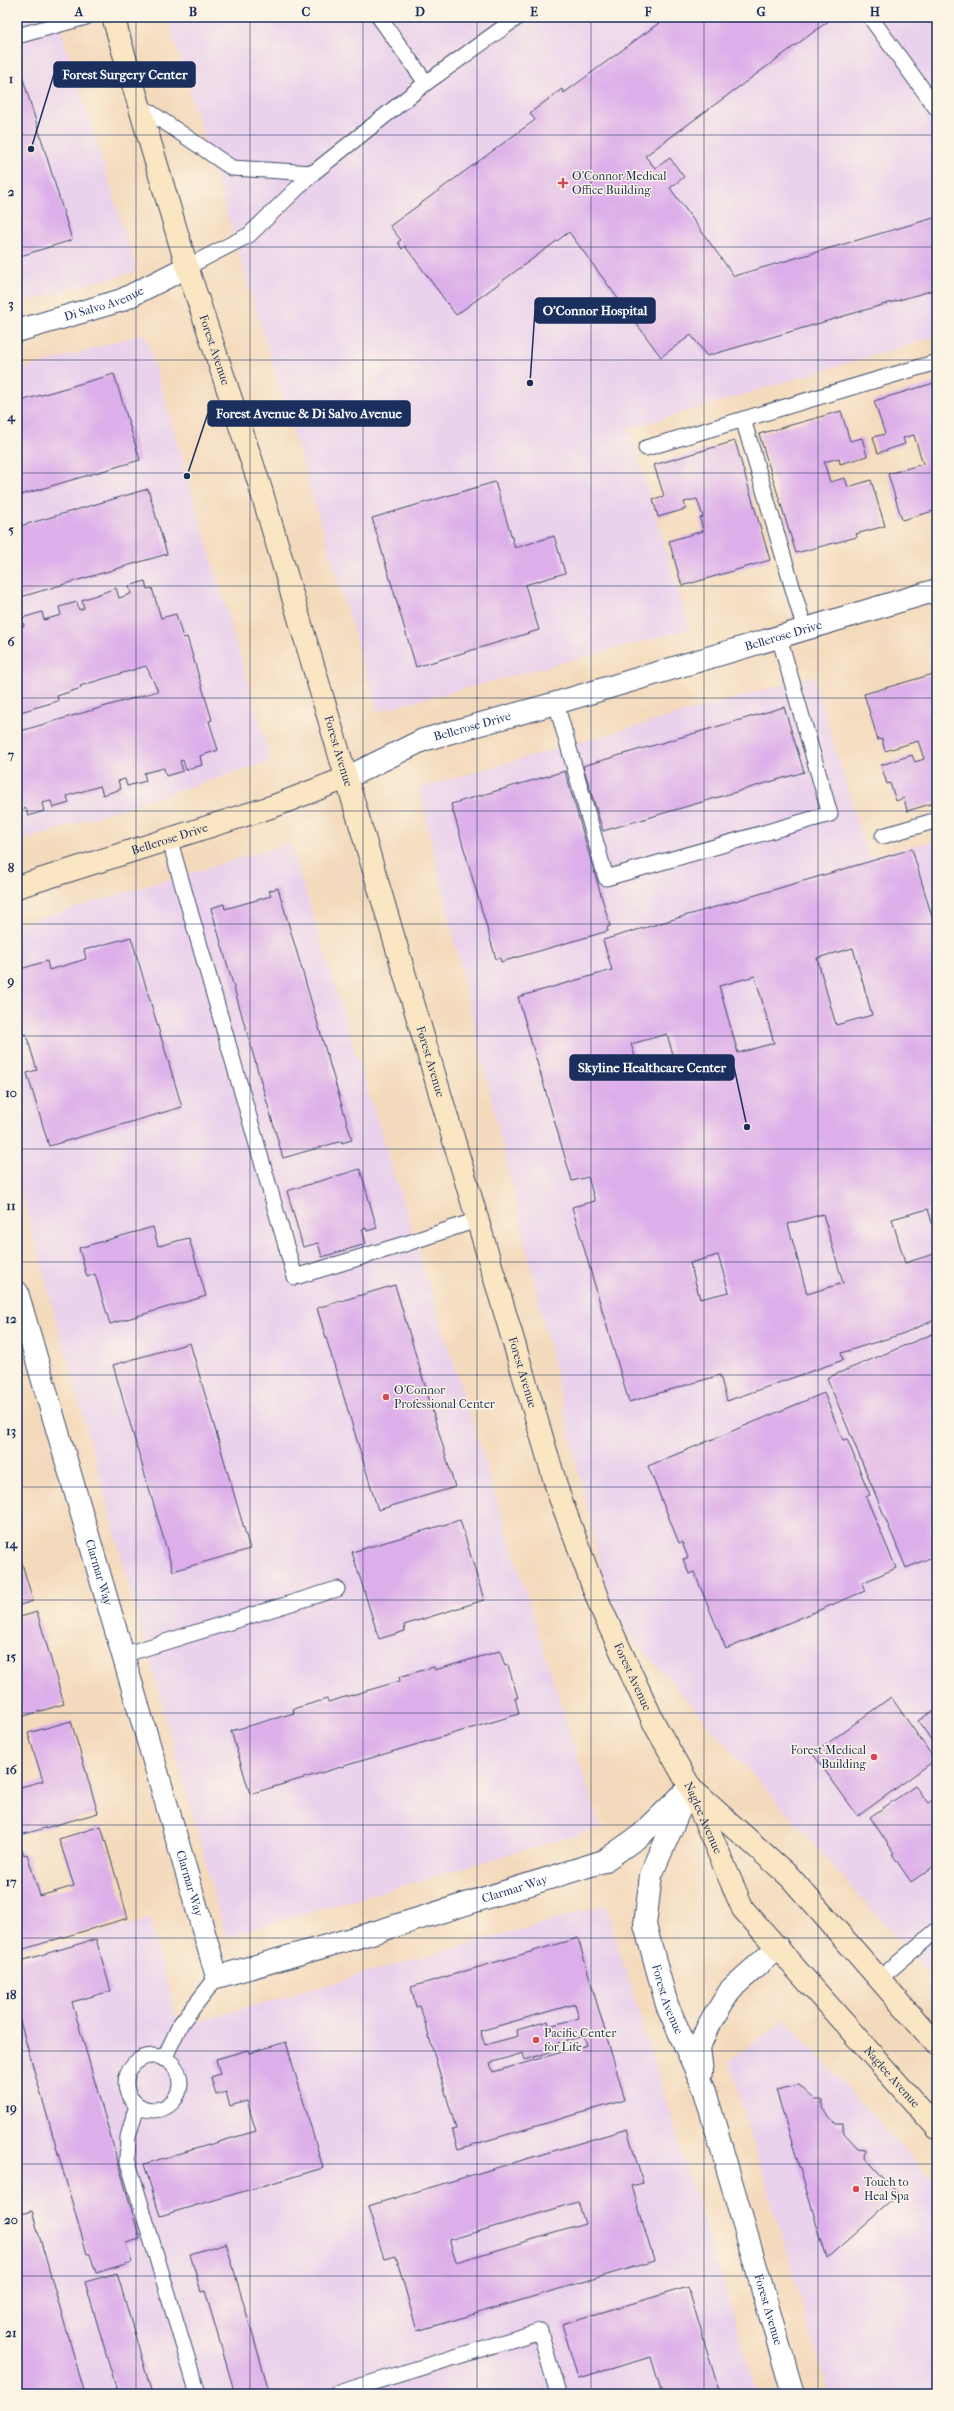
<svg xmlns="http://www.w3.org/2000/svg" width="954" height="2411" viewBox="0 0 954 2411" font-family="'IM FELL French Canon',serif">
<style>
.built{fill:#ead1ec}
.building{fill:#ddafea;fill-rule:evenodd}
.lines{fill:none;stroke-linecap:round;stroke-linejoin:round}
.lane-casing{stroke:#3c496c;stroke-width:17}
.street-casing{stroke:#3c496c;stroke-width:24}
.secondary-casing{stroke:#3c496c;stroke-width:24}
.lane{stroke:#fff;stroke-width:15}
.street{stroke:#fff;stroke-width:22}
.secondary{stroke:#fbe6c3;stroke-width:22}
.grid{fill:none;stroke:#1b2f5e;stroke-width:1;stroke-opacity:0.55}
.poi-dot{fill:#d1495b;stroke:#fcf5e5;stroke-width:1.5}
.labels{text-anchor:middle;stroke-width:3;stroke-linejoin:round;paint-order:stroke}
.poi-label{font-size:12px;fill:#1b2f5e;stroke:#fcf5e5;text-anchor:start}
.street-label{font-size:12px;fill:#1b2f5e;stroke:#fcf5e5}
.leader{fill:none;stroke:#1b2f5e;stroke-width:1.5}
.callout-dot{fill:#1b2f5e;stroke:#fcf5e5;stroke-width:1.5}
.callout{fill:#1b2f5e;stroke:#1b2f5e;stroke-width:1.5}
.callout-label{font-size:13px;text-anchor:middle;font-weight:bold;fill:#fff}
.neatline{fill:none;stroke:#1b2f5e;stroke-width:1.5}
.grid-label{font-size:13px;text-anchor:middle;font-weight:bold;fill:#1b2f5e}
</style>
<rect width="100%" height="100%" fill="#fcf5e5"/>
<filter id="ink" filterUnits="userSpaceOnUse"><feTurbulence type="fractalNoise" baseFrequency=".025" numOctaves="2"/><feDisplacementMap in="SourceGraphic" scale="8" xChannelSelector="R" yChannelSelector="G"/><feConvolveMatrix kernelMatrix="1 2 1 2 8 2 1 2 1" color-interpolation-filters="sRGB"/></filter>
<filter id="wash" filterUnits="userSpaceOnUse"><feTurbulence type="fractalNoise" baseFrequency=".012" numOctaves="4" result="noise"/><feDisplacementMap in="SourceGraphic" scale="16" xChannelSelector="R" yChannelSelector="G"/><feGaussianBlur stdDeviation="0.9" result="paint"/><feColorMatrix in="noise" values="0 0 0 0 0 0 0 0 0 0 0 0 0 0 0 0 0 1.4 0 .05"/><feComposite in="paint" operator="in"/></filter>
<g filter="url(#wash)">
<rect width="100%" height="100%" fill="#f4dabc"/>
<path class="built" d="M17 17H57L137 271 17 304Z
M167 17H937V336L629 429 690 629 378 711Z
M145 333 271 761 17 842V371Z
M813 676 868 857 937 840V1984L612 1615 419 788Z
M290 843 600 1828 226 1937 17 1176V925Z
M605 1905 758 2394H17V1957L150 1918 179 2027Z
M785 2019 937 2186V2394H829L729 2062Z"/>
<g id="blocks">
<path class="building" d="M667 17H834L645 156 655 168 670 158 684 177 670 188 734 276 937 217V289L707 356 691 335 661 357 569 232 456 315 405 246 402 249 398 242 401 240 390 226 535 120 530 113 562 89 564 93Z
M17 59 72 240 17 257Z
M114 374 140 460 17 496V402Z
M937 382V510L902 520 888 474 923 464 914 435 903 438 905 444 878 453 873 437 885 434 874 401Z
M841 411 850 441 862 438 867 456 840 464 839 458 824 462 830 482 845 478 848 487 871 480 885 526 856 534 857 537 796 553 759 434Z
M735 441 770 560 682 586 669 541 703 531 700 518 703 517 697 499 684 502 686 509 658 517 653 499 664 496 654 465Z
M495 482 515 548 554 536 565 573 525 585 539 630 416 667 372 518Z
M148 489 167 554 17 598V527Z
M145 581 147 589 152 588 161 618 176 614 183 638 187 637 212 720 209 721 218 750 200 756 202 765 186 770 183 760 180 761 183 771 166 776 164 768 144 773 146 781 127 786 125 779 118 781 121 789 103 795 100 786 67 796 69 803 53 808 51 801 42 803 44 811 28 816 26 808 17 810V732L158 691 146 666 80 686 81 688 57 696 58 701 17 713V628L24 626 22 618 42 612 44 620 61 615 59 607 77 602 79 610 84 608 82 600 116 588 119 598 131 594 129 586Z
M937 673V802L907 811 904 798 896 801 890 783 887 784 881 765 912 755 915 762 924 759 918 741 885 751 882 739 878 740 864 694Z
M784 707 804 772 603 831 583 766Z
M565 771 610 926 607 927 608 931 501 962 500 958 496 959 451 804Z
M912 849 937 934V1240L928 1209 892 1219 905 1263 937 1253V1319L902 1334 841 1353 843 1360 727 1401 720 1375 629 1402 572 1207 595 1201 588 1177 572 1181 518 997 612 970 603 940ZM853 948 872 1015 836 1025 817 958ZM755 976 774 1043 738 1053 719 986ZM667 1034 677 1069 642 1078 631 1044ZM823 1214 843 1283 807 1294 788 1224ZM718 1255 729 1292 700 1299 690 1263Z
M278 888 352 1140 342 1143V1141L283 1158 211 908 224 904 225 909 271 896 269 891Z
M131 937 182 1107 49 1146 27 1073 37 1070 26 1034 17 1037V970L47 961 49 970 86 959 84 950Z
M360 1169 377 1228 367 1231 366 1228 362 1229 366 1244 322 1257 318 1243 303 1247 287 1191Z
M153 1227 158 1246 189 1238 206 1296 110 1324 95 1274 87 1277 79 1248Z
M395 1285 455 1487 378 1510 317 1308Z
M937 1332V1555L906 1568 827 1378Z
M190 1343 250 1549 173 1571 113 1365Z
M824 1393 843 1440 847 1439 870 1495 866 1497 896 1568 862 1583 865 1591 726 1649 694 1572 689 1574 683 1559 688 1558 682 1542 679 1543 648 1466Z
M460 1520 484 1600 404 1625 405 1631 379 1639 352 1552Z
M17 1546 33 1601 17 1606Z
M37 1612 64 1704 24 1716 17 1694V1618Z
M500 1651 505 1666 508 1665 518 1698H515L519 1714 250 1794 231 1731 294 1713 293 1709 327 1699 328 1702 400 1681 399 1677 434 1667 435 1670Z
M891 1697 935 1760 858 1816 813 1754Z
M937 1708V1748L918 1721Z
M71 1721 98 1813 17 1836V1788L43 1781 28 1733Z
M915 1786 928 1803 937 1797V1864L911 1882 892 1854 894 1853 870 1817Z
M101 1826 128 1918 17 1951V1852L22 1850 24 1855 27 1854 40 1896 74 1886 59 1839Z
M578 1938 625 2100 458 2149 452 2130 456 2129 420 2006 416 2007 411 1987ZM575 2004 579 2018 549 2026 548 2021 517 2030 518 2036 485 2045 480 2031ZM584 2036 587 2045 493 2072 490 2063 523 2053 525 2060 556 2050 554 2044Z
M96 1939 111 1991 72 2002 140 2239 126 2243 132 2262 96 2273 90 2254H87L17 2011V1962Z
M286 2042 323 2168 160 2216 144 2164 256 2131 247 2101 230 2106 226 2092 216 2095 211 2077 220 2074 216 2059 248 2050 249 2053Z
M799 2085 815 2100H822V2108L836 2124H843V2132L858 2148 866 2149 865 2157 898 2195 827 2258 776 2090Z
M627 2129 643 2183 632 2186 654 2261 417 2331 396 2256 384 2259 368 2206ZM578 2202 585 2224 456 2262 449 2240Z
M32 2211 85 2394H17V2215Z
M226 2243 270 2394H235L205 2291 201 2292 190 2254Z
M117 2273 152 2394H118L85 2282Z
M688 2287 720 2394H662L651 2357 578 2378 562 2324Z"/>
</g>
</g>
<g filter="url(#ink)">
<use href="#blocks" fill-opacity="0" stroke="#3c496c" stroke-width="1"/>
<g class="lines">
<g class="lane-casing">
<path id="lane" d="M870 17 937 109
M17 36 86 17
M426 83 518 17
M138 104 232 168 313 173
M187 267 249 235 313 173 426 83 379 17
M743 419 805 630
M646 448 937 362
M556 703 606 878 830 814 779 637
M883 836 937 820
M169 838 295 1277 408 1243 477 1220
M123 1655 337 1589
M879 1979 937 1930
M126 2083a27 27 0 1 1 54 0a27 27 0 1 1-54 0Z
M164 2059 181 2023 217 1977
M137 2105 128 2137 127 2159 198 2394
M335 2394 540 2331 558 2394"/>
</g>
<g class="street-casing">
<g id="street">
<path id="s1" d="M17 331 122 300 187 267"/>
<path id="s2" d="M346 778 423 740 556 703 937 590"/>
<path id="s3" d="M17 1292 217 1977 379 1931 604 1861 641 1835 690 1787"/>
<path id="s4" d="M685 1797 651 1875 645 1925 667 2005 704 2088 793 2394"/>
<path d="M702 2072 699 2047 708 2026 731 1989 778 1947"/>
</g>
</g>
<g class="secondary-casing">
<g id="secondary">
<path id="s5" d="M113 17 187 267 259 483 559 1495 601 1608 655 1725 690 1787 743 1909 937 2128"/>
<path id="s6" d="M17 887 274 806 346 778"/>
<path d="M695 1792 790 1877 937 2045"/>
</g>
</g>
<use href="#lane" class="lane"/>
<use href="#street" class="street"/>
<use href="#secondary" class="secondary"/>
</g>
</g>
<path class="grid" d="M136 17V2394M250 17V2394M363 17V2394M477 17V2394M591 17V2394M704 17V2394M818 17V2394M17 135H937M17 247H937M17 360H937M17 473H937M17 586H937M17 698H937M17 811H937M17 924H937M17 1036H937M17 1149H937M17 1262H937M17 1375H937M17 1487H937M17 1600H937M17 1713H937M17 1825H937M17 1938H937M17 2051H937M17 2164H937M17 2276H937"/>
<g class="poi-dot">
<path d="M561 177h4v4h4v4h-4v4h-4v-4h-4v-4h4z"/>
<circle cx="386" cy="1397" r="4"/>
<circle cx="874" cy="1757" r="4"/>
<circle cx="536" cy="2040" r="4"/>
<circle cx="856" cy="2189" r="4"/>
</g>
<g class="labels">
<g class="poi-label">
<text x="572" y="180">O’Connor Medical<tspan x="572" dy="14">Office Building</tspan></text>
<text x="394" y="1394">O’Connor<tspan x="394" dy="14">Professional Center</tspan></text>
<text x="866" y="1754" text-anchor="end">Forest Medical<tspan x="866" dy="14">Building</tspan></text>
<text x="544" y="2037">Pacific Center<tspan x="544" dy="14">for Life</tspan></text>
<text x="864" y="2186">Touch to<tspan x="864" dy="14">Heal Spa</tspan></text>
</g>
<g class="street-label">
<text dy="4" stroke="none"><textPath href="#s1" startOffset="91">Di Salvo Avenue</textPath></text>
<text dy="4" stroke="none"><textPath href="#s5" startOffset="348">Forest Avenue</textPath></text>
<text dy="4" stroke="none"><textPath href="#s2" startOffset="461">Bellerose Drive</textPath></text>
<text dy="4" stroke="none"><textPath href="#s2" startOffset="137">Bellerose Drive</textPath></text>
<text dy="4" stroke="none"><textPath href="#s5" startOffset="768">Forest Avenue</textPath></text>
<text dy="4" stroke="none"><textPath href="#s6" startOffset="160">Bellerose Drive</textPath></text>
<text dy="4" stroke="none"><textPath href="#s5" startOffset="1092">Forest Avenue</textPath></text>
<text dy="4" stroke="none"><textPath href="#s5" startOffset="1416">Forest Avenue</textPath></text>
<text dy="4" stroke="none"><textPath href="#s3" startOffset="292">Clarmar Way</textPath></text>
<text dy="4" stroke="none"><textPath href="#s5" startOffset="1740">Forest Avenue</textPath></text>
<text dy="4" stroke="none"><textPath href="#s5" startOffset="1898">Naglee Avenue</textPath></text>
<text dy="4" stroke="none"><textPath href="#s3" startOffset="616">Clarmar Way</textPath></text>
<text dy="4" stroke="none"><textPath href="#s3" startOffset="1024">Clarmar Way</textPath></text>
<text dy="4" stroke="none"><textPath href="#s4" startOffset="213">Forest Avenue</textPath></text>
<text dy="4" stroke="none"><textPath href="#s5" startOffset="2222">Naglee Avenue</textPath></text>
<text dy="4" stroke="none"><textPath href="#s4" startOffset="540">Forest Avenue</textPath></text>
</g>
</g>
<path class="leader" d="M31 149L54 74M530 383L535 310M187 476L208 413M747 1127L734 1067"/>
<g class="callout-dot">
<circle cx="31" cy="149" r="4"/>
<circle cx="530" cy="383" r="4"/>
<circle cx="187" cy="476" r="4"/>
<circle cx="747" cy="1127" r="4"/>
</g>
<g class="callout">
<rect x="54" y="62" width="141" height="25" rx="4"/>
<rect x="535" y="298" width="120" height="25" rx="4"/>
<rect x="208" y="401" width="202" height="25" rx="4"/>
<rect x="570" y="1055" width="164" height="25" rx="4"/>
</g>
<g class="callout-label">
<text x="125" y="79">Forest Surgery Center</text>
<text x="595" y="315">O’Connor Hospital</text>
<text x="309" y="418">Forest Avenue &amp; Di Salvo Avenue</text>
<text x="652" y="1072">Skyline Healthcare Center</text>
</g>
<rect width="954" height="2411" fill="none" stroke="#fcf5e5" stroke-width="44"/>
<rect x="22" y="22" width="910" height="2367" class="neatline"/>
<g class="grid-label">
<text x="79" y="16">A</text>
<text x="193" y="16">B</text>
<text x="306" y="16">C</text>
<text x="420" y="16">D</text>
<text x="534" y="16">E</text>
<text x="648" y="16">F</text>
<text x="761" y="16">G</text>
<text x="875" y="16">H</text>
<text x="11" y="83">1</text>
<text x="11" y="196">2</text>
<text x="11" y="308">3</text>
<text x="11" y="421">4</text>
<text x="11" y="534">5</text>
<text x="11" y="646">6</text>
<text x="11" y="759">7</text>
<text x="11" y="872">8</text>
<text x="11" y="985">9</text>
<text x="11" y="1097">10</text>
<text x="11" y="1210">11</text>
<text x="11" y="1323">12</text>
<text x="11" y="1435">13</text>
<text x="11" y="1548">14</text>
<text x="11" y="1661">15</text>
<text x="11" y="1774">16</text>
<text x="11" y="1886">17</text>
<text x="11" y="1999">18</text>
<text x="11" y="2112">19</text>
<text x="11" y="2224">20</text>
<text x="11" y="2337">21</text>
</g>
</svg>
